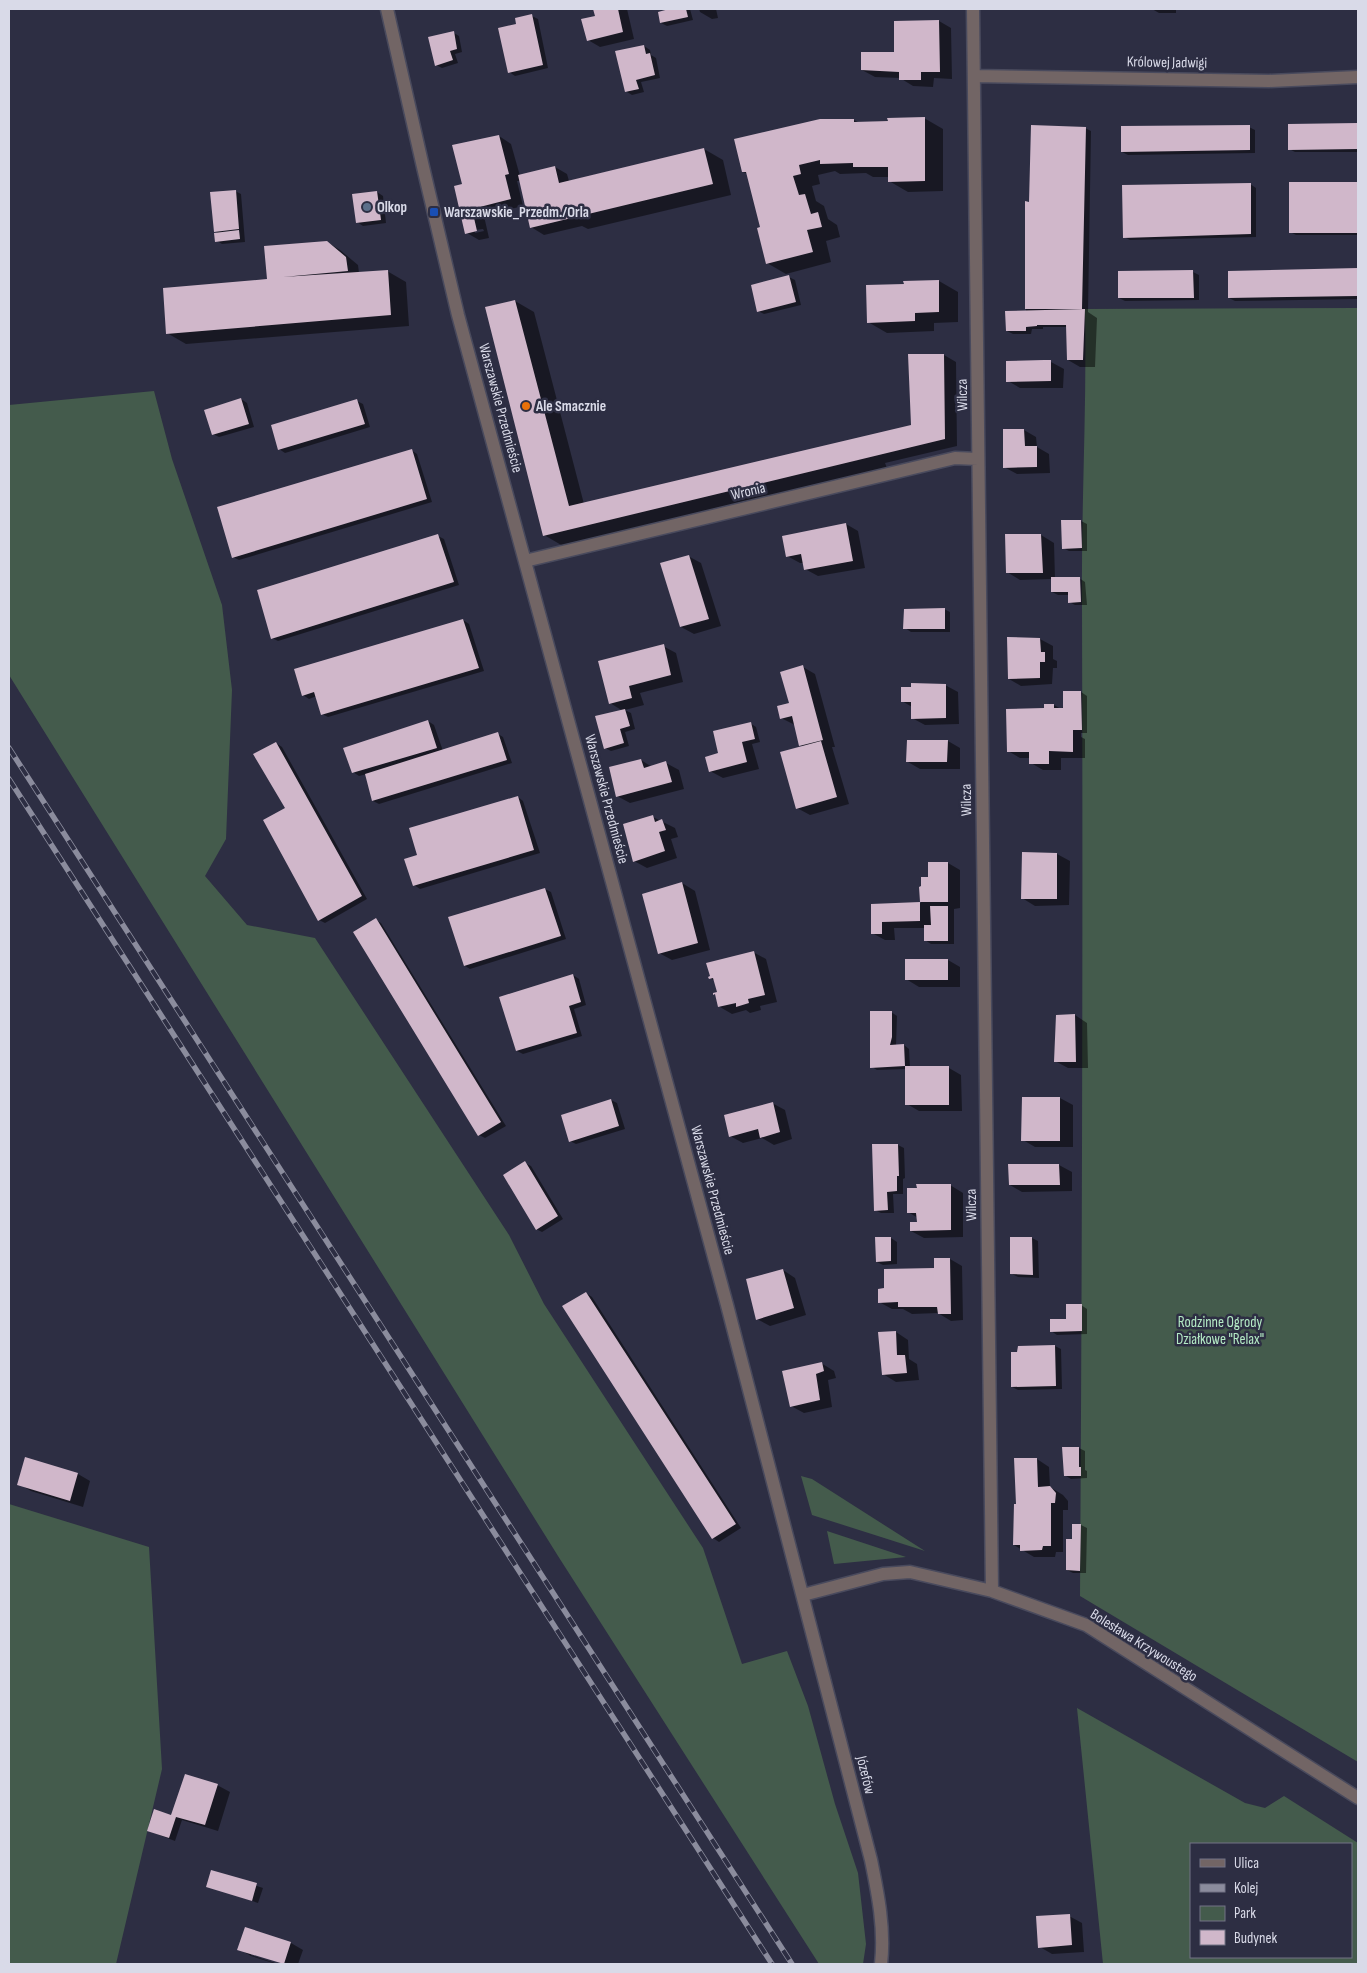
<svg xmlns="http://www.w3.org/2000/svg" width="1367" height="1973" viewBox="0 0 1367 1973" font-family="'Sofia Sans Condensed',sans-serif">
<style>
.green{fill:#445b4c;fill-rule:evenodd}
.shadow{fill:#0007;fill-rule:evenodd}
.building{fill:#d0b7ca}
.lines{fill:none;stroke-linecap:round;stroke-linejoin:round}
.street-casing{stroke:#494a5d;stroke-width:15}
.street{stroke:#726565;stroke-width:12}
.rail-casing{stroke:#8b8c9d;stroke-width:5.5}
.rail{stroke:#2d2e43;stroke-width:4;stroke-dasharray:11;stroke-linecap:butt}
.service-dot{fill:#5c6f8a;stroke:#2d2e43;stroke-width:2}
.transit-dot{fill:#1a4fb4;stroke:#2d2e43;stroke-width:2}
.food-dot{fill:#e8710a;stroke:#2d2e43;stroke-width:2}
.labels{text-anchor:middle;stroke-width:5;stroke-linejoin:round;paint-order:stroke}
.street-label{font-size:15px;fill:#d9dae8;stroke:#2d2e43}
.poi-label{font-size:15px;font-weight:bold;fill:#d9dae8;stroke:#2d2e43;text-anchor:start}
.park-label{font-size:15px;fill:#b4eac5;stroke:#2d2e43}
</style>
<rect width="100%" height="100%" fill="#2d2e43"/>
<path class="green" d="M1358 308V1762L1080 1596C1082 1266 1083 937 1082 607 1081 507 1087 408 1085 309Z
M154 391 172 459 222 605 232 690 226 839 205 876 247 925 315 938 509 1235 544 1304 703 1548 742 1664 787 1651 808 1706 835 1804 858 1873 866 1944 863 1964H819L558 1556 9 675V405Z
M801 1476 812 1479 925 1551 812 1515Z
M9 1504 149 1547 162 1769 116 1964H9Z
M827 1531 906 1557 834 1564Z
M1077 1708 1245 1803 1265 1808 1284 1796 1358 1843V1964H1103ZM1351 1844V1957H1191V1844Z"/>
<path class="shadow" d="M595 9H627L634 39 600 47 588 40 597 17Z
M670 9H690L693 20 667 26 661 23Z
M699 9H716L718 18 712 19 700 12Z
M1152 9H1176V13H1159Z
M532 16 538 19 548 68 515 76 509 72 518 25Z
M939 21 951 28 952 79 934 78 933 87 913 86 900 78 875 77 862 70 896 54Z
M454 33 459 36 462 52 455 54 458 63 442 68 436 65Z
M644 46 650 50 651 55 656 58 660 78 641 82 644 92 632 95 627 92Z
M924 118 943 129V191L908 192 889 181V177H873L866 173 840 174 835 171 818 175 820 184 812 186 816 201 824 206 828 219 837 225 840 237 826 241 831 262 786 274 767 263 762 228 748 174 743 172 854 120 860 123Z
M1358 124V152H1295L1289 149V125Z
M1249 127 1255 130V153L1128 155 1122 152Z
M1085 128 1091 131 1088 312 1097 318 1095 367H1080L1068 360 1067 327H1043V329H1032L1031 334H1013L1007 331 1026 312V203H1031Z
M499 136 511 144 520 176 555 167 567 174 569 181 704 149 723 160 731 195 588 229 582 226 544 235 531 227 520 181H517L523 206 484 216 489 238 479 240 467 233 463 185ZM483 229 484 231 475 233V230Z
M1290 183H1358V235H1296L1290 232Z
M1250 184 1256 188V237L1130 240 1124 237Z
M235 191 241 194 245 242 222 244 217 241 219 234 215 231Z
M377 192 383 196 386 223 363 226 357 222Z
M327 242 340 250 358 265 359 273 387 271 406 282 409 326 186 344 167 333 273 280Z
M1358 269V299L1235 301 1229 298V272Z
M1193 272 1199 275V300L1125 301 1119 298Z
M789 277 795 280 801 305 764 314 758 311Z
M939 281 958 292V322L934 323V331L887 333 868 322 905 285Z
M515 301 534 312 584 504 912 426 944 355 956 362 957 446 885 463 887 468 563 546 544 535Z
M1007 362H1051L1064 369 1063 388H1020L1008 381Z
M241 399 247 403 254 427 219 437 213 434Z
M357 401 363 404 370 427 285 453 279 449Z
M1024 430 1036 437 1037 447 1049 454 1050 473 1017 474 1004 467Z
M411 450 417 454 432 502 239 560 233 557Z
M1081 521 1087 524V551H1069L1063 548Z
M846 524 858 531 865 568 818 576 805 569 804 563H800L787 556Z
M1041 535 1054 543 1055 579 1079 578 1085 582 1087 605H1075L1069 602V595H1058L1052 592V579L1020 580 1007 572 1006 536Z
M438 536 444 539 459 585 278 641 272 638Z
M688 556 701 563 721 626 694 634 681 627Z
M944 609 950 612V632H911L905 628Z
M463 620 469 624 484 671 328 717 322 714 317 696 309 699 303 695Z
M1009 638 1040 639 1053 646V659L1057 661V668H1053L1052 684 1021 686 1009 679Z
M663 646 676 653 683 682 640 693 644 705 625 710 631 713 635 729 625 732 629 746 611 751 605 748 623 711 610 703Z
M803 667 815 674 835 747H832L849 804 810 815 797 808 804 747 800 745 795 725 781 718 790 704Z
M945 685 958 692 959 724 925 725 912 718V707L902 701Z
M1081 692 1087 696V733H1081V737L1085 739V758H1061V770H1043L1031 763 1030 758H1020L1008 751 1045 710 1054 705 1061 709Z
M428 721 434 725 443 751 498 734 503 737 512 763 379 804 373 801 367 774 359 776 353 772Z
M750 723 756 727 760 742 752 744 759 769 723 778 710 771Z
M948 741 960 748V769H920L908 762Z
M276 743 282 747 367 899 325 923 319 920 286 808Z
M641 760 652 767 666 763 679 770 684 789 630 803 617 796Z
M518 797 523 801 540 853 420 889 414 885 418 856Z
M653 817 675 828 678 837 671 839 677 858 647 868 634 861Z
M1023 853 1057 854 1070 861 1069 905 1035 906 1022 898Z
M948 863 960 870V908L954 909V944H931L925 940 926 928H894L895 940H885L872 933V905L921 903 920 888Z
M682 883 695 891 710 950 672 960 659 953Z
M545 889 551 892 566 939 470 969 465 966 450 918Z
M376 920 381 923 506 1126 485 1138 479 1135Z
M753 952 766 959 777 1002 760 1006 761 1010 750 1013 746 1010 732 1014 720 1007 719 992 715 981 710 978Z
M948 960 960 967V987H919L906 979Z
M573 975 579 979 586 1005 574 1009 582 1036 523 1054 517 1051Z
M891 1012 897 1016 896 1046 904 1045 909 1049 910 1068H949L961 1075 962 1111H919L907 1104 906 1069 877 1070 872 1067Z
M1075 1015 1087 1023 1088 1068H1068L1055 1061Z
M1023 1098H1060L1073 1105V1147H1035L1023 1140Z
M611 1100 617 1103 625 1129 576 1144 570 1141Z
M772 1103 785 1110 792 1139 774 1145 762 1138 743 1143 730 1136Z
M873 1145H898L904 1148 905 1178 903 1179V1194H893L894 1213H881L875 1210Z
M525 1163 531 1166 563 1219 542 1232 536 1229Z
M1059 1165 1072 1172V1191L1022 1192 1010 1185Z
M950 1185 963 1193V1237L924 1238 911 1231 918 1223V1218L908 1212Z
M891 1238 897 1242V1264L883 1265 877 1262Z
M1032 1238 1038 1241 1039 1278 1018 1277 1012 1274Z
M950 1259 962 1266 963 1320 951 1321 938 1313 912 1314 903 1309H892L879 1302Z
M783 1270 795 1278 806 1315 770 1326 757 1319Z
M586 1293 592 1297 741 1528 719 1542 713 1538Z
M1081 1305 1087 1309V1334L1057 1335 1051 1331 1067 1320Z
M896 1332 908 1340 909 1359 917 1364 919 1380 896 1382 883 1374Z
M1055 1346 1061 1349 1062 1389 1018 1390 1012 1387Z
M821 1363 834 1371 836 1378 828 1380 832 1407 804 1413 791 1406Z
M1079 1448 1085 1451V1470L1087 1471V1478L1071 1479 1066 1476Z
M26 1459 78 1474 90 1481 83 1507 31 1491 19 1484Z
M1037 1459 1049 1467 1050 1487 1063 1495 1068 1501V1510H1063V1552H1056L1055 1557H1034L1014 1545 1017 1505Z
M1074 1525H1081L1087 1528 1086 1573H1073L1067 1570 1073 1541Z
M217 1785 230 1792 218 1831 182 1820 175 1841 149 1831Z
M212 1871 263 1888 258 1903 208 1886Z
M1069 1916 1082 1923 1084 1952 1052 1954 1040 1947Z
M291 1943 303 1950 298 1964H286L251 1953V1955L278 1964H276L251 1956 239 1949Z"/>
<path class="building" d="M593 9H618L623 32 587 41 581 19 595 16Z
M669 9H686L688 17 660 23 658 12Z
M532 14 543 65 508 73 498 28 516 24 515 18Z
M939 20 940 72H921V80H899V72L861 70V52H894V21Z
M454 31 457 49 450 51 453 60 435 66 428 37Z
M644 45 646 54 650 53 655 75 636 80 639 89 625 92 615 51Z
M925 117V181L888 182V167H853V163L820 164V160L799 165 801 174 793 176 799 195 805 194 811 214 818 212 822 227 807 230 813 252 766 264 757 228 760 227 746 172H742L734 139 820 119H854V122L888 121 887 118Z
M1358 123V149L1288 150V124Z
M1031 125 1086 127 1082 309H1025V201L1029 202Z
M1250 125V150L1121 152V126Z
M499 135 509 174 505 175 511 199 472 209 477 231 465 234 454 186 462 184 452 145Z
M704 148 713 184 530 228 518 175 555 166 559 183Z
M1289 182H1358V233H1289Z
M1251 183V234L1123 238 1122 185Z
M236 190 239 229 214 232 210 192Z
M377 191 381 220 356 223 352 194Z
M239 230 240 239 215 242 214 233Z
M327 241 346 257 348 271 283 277 388 270 391 315 166 334 163 288 267 279 264 246Z
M1358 268V296L1228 298V271Z
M1193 270 1194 298H1118V271Z
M789 275 796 302 757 312 751 285Z
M939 280V312L915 313V321L867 323 866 285 904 284 903 281Z
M515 300 569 506 911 425 908 354H944L945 439 543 536 485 307Z
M1085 309 1083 360H1067L1066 325H1037V326L1026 327V331H1006L1005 311Z
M1044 360H1051V381L1006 382V361Z
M241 398 249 424 212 435 204 410Z
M357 399 365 424 278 450 271 425Z
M1003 429H1024L1025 446H1037V467L1003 468Z
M412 449 427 499 232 558 217 507Z
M1061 520H1081L1082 548 1062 549Z
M846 523 853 561 804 570 801 554 786 557 782 536Z
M438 534 454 582 271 639 257 590Z
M1005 534H1041L1043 573H1006Z
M689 555 709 619 680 627 660 563Z
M1051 577H1080L1081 602 1068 603V592H1051Z
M945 608V629H903L904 609Z
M463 619 479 668 321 715 314 692 302 696 294 669Z
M1007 637 1040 638 1041 652H1045V662H1040V678L1008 679Z
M664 644 671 675 629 686 632 698 609 704 598 661Z
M803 665 823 740 799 746 792 716 780 719 777 706 789 703 780 672Z
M911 683 946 684V718L911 719V702H901V687H911Z
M1063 691H1081L1082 730H1073V752L1049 751V764H1029V752H1007L1006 709 1044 708V704H1054V708H1063Z
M625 709 630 726 620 729 624 743 604 749 595 716Z
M428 720 437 748 352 773 343 748Z
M751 722 755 739 742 742 747 762 709 772 705 757 718 753 713 731Z
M498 732 507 760 372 801 365 774Z
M907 740H948L947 762H906Z
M821 741 837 797 796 809 780 752Z
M276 742 362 896 318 921 263 820 285 808 253 754Z
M641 759 644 768 666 761 672 782 616 797 609 767Z
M518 796 534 850 413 886 404 859 417 855 409 828Z
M653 815 655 822 662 819 666 830 659 832 665 851 633 862 623 824Z
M1022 852 1057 853V899H1021Z
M928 862H948V902H920V921L882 922V934H871V904L920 902 919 887 921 886V877H928Z
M682 882 698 943 658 954 642 894Z
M545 888 561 936 464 966 448 917Z
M930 906H948V941H924V925H931Z
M376 918 501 1122 478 1136 353 932Z
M754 951 765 995 748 999 749 1003 736 1007V1003L718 1007 715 994 713 995V993L717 992 713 978 709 979 708 977 710 976 706 963Z
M905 959H948V980H905Z
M573 974 581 1002 569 1006 577 1033 516 1051 499 997Z
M870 1011H892V1037L890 1045 904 1044 905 1066 870 1068Z
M1075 1014 1076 1062H1054L1056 1015Z
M905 1066H949V1105H905Z
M1022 1097H1060V1141H1021Z
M611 1099 619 1126 569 1142 561 1115Z
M773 1102 780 1132 760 1138 758 1129 729 1137 724 1115Z
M872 1144H898L899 1176H897V1191L887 1192 888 1210 874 1211Z
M525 1161 558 1216 536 1230 503 1175Z
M1008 1164H1059L1060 1185H1009Z
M916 1184H951V1230L910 1231V1222H917L916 1213H907V1188H917Z
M875 1237H891V1261L876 1262Z
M1010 1237H1032L1033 1275 1010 1274Z
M934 1258H950L951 1314H938L937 1307H898V1302L878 1303V1289L884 1288V1269L934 1268Z
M783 1269 794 1308 756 1320 746 1279Z
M586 1292 736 1524 712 1539 562 1306Z
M1066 1304H1082V1331L1050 1332V1319H1066Z
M896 1331 897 1355H905L907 1373 882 1375 878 1332Z
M1055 1345 1056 1386 1011 1387V1352H1017L1018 1346Z
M822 1362 824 1371 816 1374 820 1400 790 1407 782 1371Z
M1062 1447H1079V1467H1081V1476H1064Z
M25 1457 78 1473 70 1501 17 1485Z
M1014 1458H1037L1038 1487 1050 1486 1056 1493 1055 1503H1051V1546H1043L1042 1550 1020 1551V1545H1013L1014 1504H1016Z
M1072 1524H1081L1080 1571 1066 1570V1539H1072Z
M185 1774 218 1784 205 1825 176 1817 169 1838 147 1831 154 1809 171 1815Z
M211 1870 257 1883 252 1901 206 1887Z
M1070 1914 1072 1945 1038 1948 1036 1916Z
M245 1927 291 1942 284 1964 237 1950Z"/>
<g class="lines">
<g class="street-casing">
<path id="street" d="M387 9 423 167 458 315 727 1305 871 1860C878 1894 885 1929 881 1964
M973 9 992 1591
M974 76 1269 81 1358 77
M525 561 955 458 978 459
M803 1595 883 1574 910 1572 992 1591 1086 1625 1358 1798"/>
</g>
<use href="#street" class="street"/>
<g class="rail-casing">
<path id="rail" d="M9 748 792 1964
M9 779 772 1964"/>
</g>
<use href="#rail" class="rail"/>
</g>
<circle class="service-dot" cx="367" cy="207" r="5"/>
<rect class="transit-dot" x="429" y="207" width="10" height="10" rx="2.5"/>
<circle class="food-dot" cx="526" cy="406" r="5"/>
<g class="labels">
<g class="street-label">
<text transform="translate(1167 62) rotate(1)" y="5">Królowej Jadwigi</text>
<text transform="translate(962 395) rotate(-91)" y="5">Wilcza</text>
<text transform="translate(501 408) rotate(75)" y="5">Warszawskie Przedmieście</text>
<text transform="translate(748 491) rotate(-13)" y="5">Wronia</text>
<text transform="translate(607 799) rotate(75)" y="5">Warszawskie Przedmieście</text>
<text transform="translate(966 800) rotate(-91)" y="5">Wilcza</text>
<text transform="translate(713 1190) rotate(75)" y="5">Warszawskie Przedmieście</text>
<text transform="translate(971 1205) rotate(-91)" y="5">Wilcza</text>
<text transform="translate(1144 1645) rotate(32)" y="5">Bolesława Krzywoustego</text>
<text transform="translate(866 1775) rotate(76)" y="5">Józefów</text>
</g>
<g class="poi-label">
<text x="377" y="212">Olkop</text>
<text x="444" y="217">Warszawskie_Przedm./Orla</text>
<text x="536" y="411">Ale Smacznie</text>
</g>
<g class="park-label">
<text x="1220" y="1327">Rodzinne Ogrody<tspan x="1220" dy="17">Działkowe "Relax"</tspan></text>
</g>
</g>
<rect width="1367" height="1973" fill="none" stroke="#d9dae8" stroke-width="20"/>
<rect x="1190" y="1843" width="162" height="115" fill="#2d2e43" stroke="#727385"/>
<rect x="1200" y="1859" width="25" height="8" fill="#726565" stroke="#727385"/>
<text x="1234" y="1868" font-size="15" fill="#d9dae8">Ulica</text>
<rect x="1200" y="1884" width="25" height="8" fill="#8b8c9d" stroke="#727385"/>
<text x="1234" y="1893" font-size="15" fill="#d9dae8">Kolej</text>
<rect x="1200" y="1906" width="25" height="15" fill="#445b4c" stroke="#727385"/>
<text x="1234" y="1918" font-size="15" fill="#d9dae8">Park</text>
<rect x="1200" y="1930" width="25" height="15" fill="#d0b7ca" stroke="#727385"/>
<text x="1234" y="1943" font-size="15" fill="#d9dae8">Budynek</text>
</svg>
